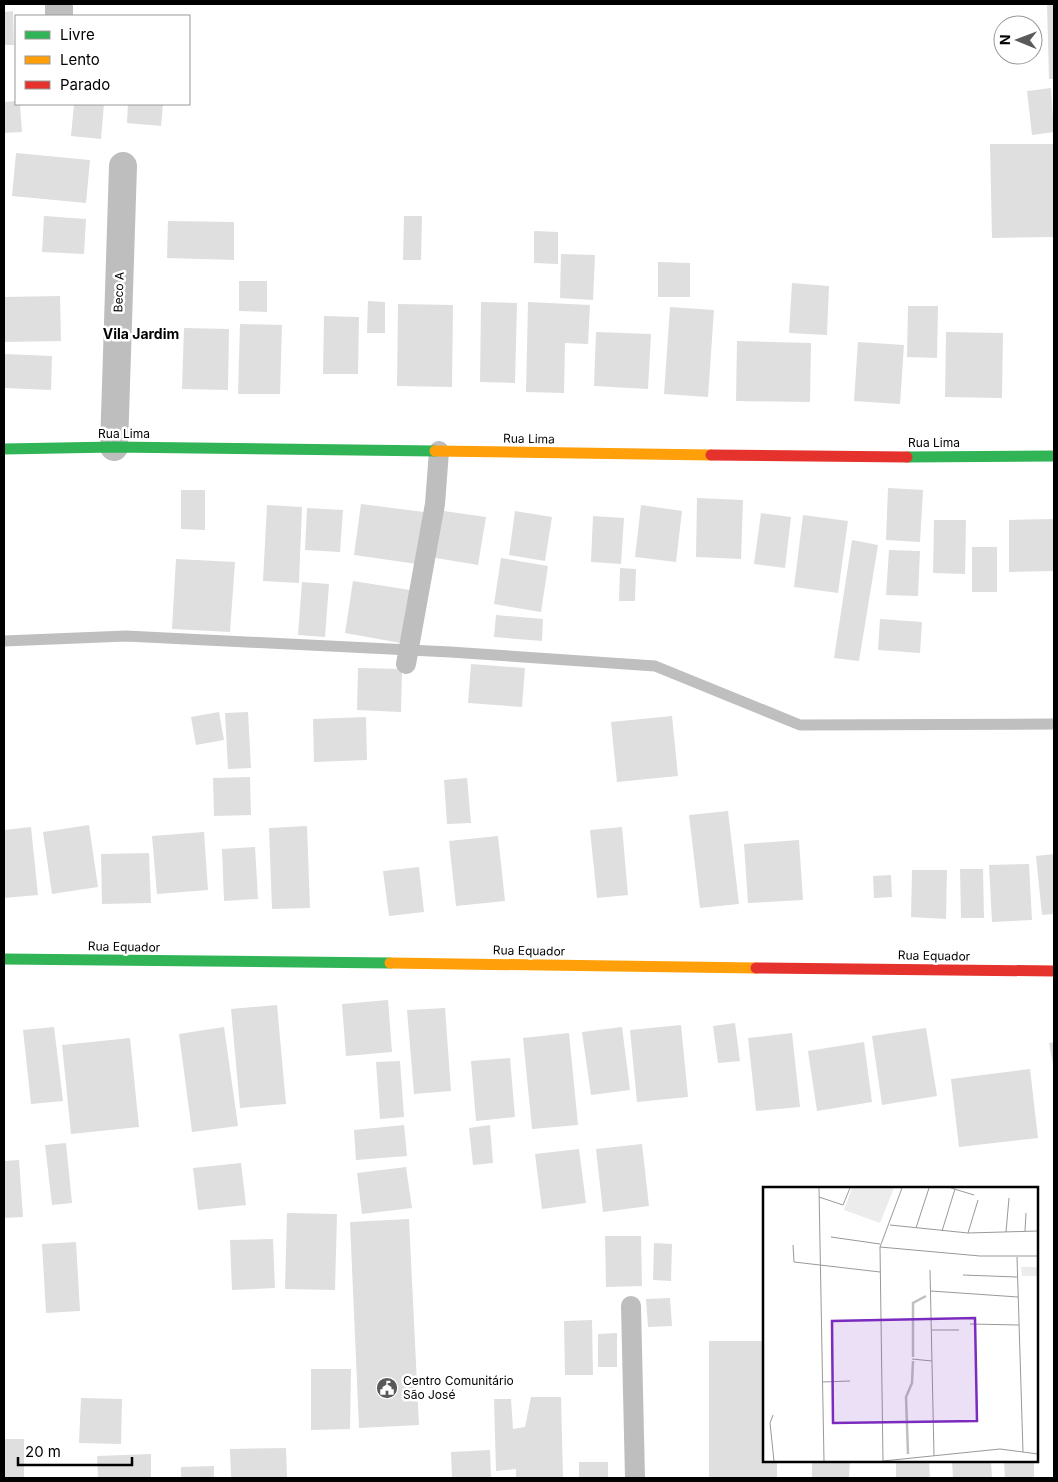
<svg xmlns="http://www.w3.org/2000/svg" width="1058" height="1482" viewBox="0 0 1058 1482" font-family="Inter,sans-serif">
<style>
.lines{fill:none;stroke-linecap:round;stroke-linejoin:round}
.stream{stroke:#bfbfbf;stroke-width:11}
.building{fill:#dfdfdf}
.lane{stroke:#bebebe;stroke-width:20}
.street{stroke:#bebebe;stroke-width:28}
.fast{stroke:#30b455;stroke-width:11}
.slow{stroke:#ff9f0a;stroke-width:11}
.jam{stroke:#e5322d;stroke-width:11}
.labels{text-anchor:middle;stroke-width:5;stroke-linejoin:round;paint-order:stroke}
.street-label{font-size:12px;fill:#000;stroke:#fff}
.poi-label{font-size:12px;fill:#000;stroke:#fff;text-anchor:start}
.neighbourhood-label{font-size:14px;font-weight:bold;fill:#000;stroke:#fff}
.inset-river{fill:none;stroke:#bfbfbf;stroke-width:2.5}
.inset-road{fill:none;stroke:#999;stroke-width:1}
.view{fill:#7b2cbf;fill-opacity:0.15;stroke:#7b2cbf;stroke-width:2.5}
.inset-edge{fill:none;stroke:#000;stroke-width:2.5}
</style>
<rect width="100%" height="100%" fill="#fff"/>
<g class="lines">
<path class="stream" d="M4 641 126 636 450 652 655 666 800 725 1054 724"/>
</g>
<path class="building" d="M1047 4H1054V79H1049Z
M13 11 14 45H4V12Z
M1051 88 1054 132 1032 135 1027 91Z
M16 101V104H20L22 132 4 133V102Z
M74 104H104L101 139 71 136Z
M128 104H163L161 126 127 123Z
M990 144H1054V237L992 238Z
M16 153 90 160 86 203 12 196Z
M44 216 86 219 84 254 42 252Z
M404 216H422L421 260H403Z
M168 221 234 222V260L167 258Z
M534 231 558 232V264L534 263Z
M561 254 595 255 593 300 560 298Z
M658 262 690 263V297H658Z
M239 281H267V312L239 311Z
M792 283 829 286 827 335 789 333Z
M60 296 61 341 4 342V297Z
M368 301 385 302V333H367Z
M481 302 517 303 515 383 480 382Z
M528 302 590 305 588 344 565 343 564 393 526 392Z
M398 304 453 305 452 387 397 386Z
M908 306H938L937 358 907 357Z
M670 307 714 310 708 397 664 394Z
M324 316 359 317 358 374H323Z
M240 324 282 325 280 394H238Z
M184 328 229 329 228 390 182 389Z
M596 332 651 334 648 389 594 386Z
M946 332 1003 333 1002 398 945 397Z
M737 341 811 343 810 402 736 401Z
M858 342 904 345 900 404 854 401Z
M4 354 52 356 51 390 4 388Z
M888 488 923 490 920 542 886 540Z
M181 490H205V530L181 529Z
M697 498 743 500 741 559 696 557Z
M361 504 424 512 417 564 354 555Z
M267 505 302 507 299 583 263 581Z
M641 505 682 511 676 562 635 557Z
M307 508 343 510 340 552 305 550Z
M437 510 486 517 478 565 430 557Z
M515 511 552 517 545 561 509 555Z
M761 513 791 517 785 568 754 564Z
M803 515 848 521 838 593 794 587Z
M593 516 624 518 621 564 591 562Z
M1054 519V571L1009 572V520Z
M934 520H966L965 574 933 573Z
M852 540 878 545 859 661 834 658Z
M972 547H997V592H972Z
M889 550 920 551 918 596 886 595Z
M501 558 548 566 541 612 494 604Z
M176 559 235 562 230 632 172 629Z
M620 568 636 569 635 601H619Z
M353 581 410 590 401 643 345 633Z
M302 582 329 584 325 637 298 635Z
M496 615 543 619 542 641 494 637Z
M880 619 922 622 920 653 878 650Z
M471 664 525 668 522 707 468 703Z
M358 668 402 669 401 712 357 710Z
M219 712 224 740 196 745 191 717Z
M248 712 251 768 228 769 225 713Z
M672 716 678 776 617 782 611 722Z
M366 717 367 760 314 762 313 719Z
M250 777 251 815 214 816 213 778Z
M467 778 471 823 447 824 444 780Z
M728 811 739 904 700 908 689 815Z
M89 825 98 887 52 894 43 832Z
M307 826 310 908 272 909 269 828Z
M31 827 38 895 4 898V830Z
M622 827 628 895 597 898 590 830Z
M204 832 208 890 157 894 152 836Z
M498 836 505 901 456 906 449 841Z
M799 840 803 900 748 903 744 844Z
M255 847 258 899 224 901 222 849Z
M149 853 151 903 102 904 101 854Z
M1054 854V914L1042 915 1036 856Z
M1029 864 1032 920 992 922 989 865Z
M419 867 424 912 389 916 383 871Z
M960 869H983L984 918H961Z
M912 870H947L946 919 911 917Z
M891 875 892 897 874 898 873 876Z
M388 1000 392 1052 346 1056 342 1004Z
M277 1005 286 1104 240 1108 231 1009Z
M445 1008 451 1091 414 1094 407 1010Z
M735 1023 740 1061 718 1063 713 1026Z
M681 1025 688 1097 637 1102 630 1030Z
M54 1027 63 1101 31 1104 23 1030Z
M224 1027 238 1126 192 1132 179 1034Z
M622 1027 630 1090 591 1095 582 1032Z
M926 1028 937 1096 882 1105 872 1036Z
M569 1033 578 1125 532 1129 523 1038Z
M792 1033 800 1107 756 1111 748 1038Z
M130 1038 139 1127 71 1134 62 1045Z
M864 1042 872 1102 817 1111 808 1051Z
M1054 1042V1064H1053L1049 1043Z
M510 1058 515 1117 476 1121 471 1061Z
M400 1061 404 1117 380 1119 376 1062Z
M1030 1069 1038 1138 959 1147 951 1079Z
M404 1125 407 1156 356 1160 354 1130Z
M490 1125 493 1163 473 1165 469 1128Z
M66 1143 72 1203 52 1205 45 1145Z
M642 1144 649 1206 603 1212 596 1149Z
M579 1149 586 1203 542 1209 535 1154Z
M19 1160 23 1217 4 1218V1161Z
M241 1163 246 1205 198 1210 193 1168Z
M406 1167 412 1208 362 1214 357 1173Z
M287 1213 337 1214 335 1290 285 1289Z
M409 1219 419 1425 359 1428 350 1222Z
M605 1236H641L642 1286 606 1287Z
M273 1239 275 1288 232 1290 230 1240Z
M76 1242 80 1311 46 1313 42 1244Z
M654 1243 672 1244 671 1281 653 1280Z
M670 1298 672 1326 648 1327 646 1299Z
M592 1320 593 1375H565L564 1321Z
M617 1333V1367H598V1334Z
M709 1341H764V1461H777V1478H709Z
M311 1369H351L350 1429 311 1430Z
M531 1397H561L563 1478H516V1469L496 1471 494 1399H511L513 1429 525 1427Z
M81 1398 122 1399 121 1444 79 1443Z
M4 1439H24V1478H4Z
M286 1448 287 1478H231L230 1449Z
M490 1450 491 1478H452L451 1452Z
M151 1454V1478H98L97 1456Z
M812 1461H850L849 1478H812Z
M896 1461H929L930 1478H896Z
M952 1461H991L992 1478H953Z
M1004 1461H1034V1478H1005Z
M579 1462H608V1478H579Z
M214 1466V1478H181V1467Z"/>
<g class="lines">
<path class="lane" d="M406 664 435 504 439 451
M631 1306 635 1478"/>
<path class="street" d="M59 16V4
M114 447 123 166"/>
<path class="fast" d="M4 449 114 447 435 451
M907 457 1054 456
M4 959 390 963"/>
<path class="slow" d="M435 451 711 455
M390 963 756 968"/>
<path class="jam" d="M711 455 907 457
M756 968 1054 971"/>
</g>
<defs>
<g id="civic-disc" transform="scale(1.125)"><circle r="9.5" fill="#595959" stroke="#fff"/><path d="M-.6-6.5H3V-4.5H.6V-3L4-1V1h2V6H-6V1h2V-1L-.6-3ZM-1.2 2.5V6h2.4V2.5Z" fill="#fff"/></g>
</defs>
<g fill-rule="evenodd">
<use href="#civic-disc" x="387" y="1388"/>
</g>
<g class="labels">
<g class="street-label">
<text transform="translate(119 292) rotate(-88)" y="4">Beco A</text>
<text x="124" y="438">Rua Lima</text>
<text transform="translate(529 439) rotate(1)" y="4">Rua Lima</text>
<text x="934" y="447">Rua Lima</text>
<text transform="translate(124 947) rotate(1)" y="4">Rua Equador</text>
<text transform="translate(529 951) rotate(1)" y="4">Rua Equador</text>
<text transform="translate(934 956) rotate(1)" y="4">Rua Equador</text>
</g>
<g class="poi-label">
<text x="403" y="1385">Centro Comunitário<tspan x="403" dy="14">São José</tspan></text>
</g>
<g class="neighbourhood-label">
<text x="141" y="339">Vila Jardim</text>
</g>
</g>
<g transform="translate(763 1187)">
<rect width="275" height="275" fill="#fff"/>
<path d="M89 1H131L117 36 81 23ZM258 80H275V89H259Z" fill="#ececec"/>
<path class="inset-river" d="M150 170V116L163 109M145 267 143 210 149 196 150 174"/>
<path class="inset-road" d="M56 1 61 274M188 1 211 8M56 10 80 18 87 1M127 38 205 46 275 44M153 41 166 1M179 44 192 2M262 44 263 26M243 45 246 11M205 46 215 13M68 50 117 57M30 58 31 75 117 85M117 60 217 69H275M254 70 260 265M167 83 171 269M200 88 254 90M168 104 255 110M207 137 256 138M169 143H196M149 172 169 174M59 195 87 194M10 228 7 236 11 274M120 274 117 60 139 1M120 274 237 262 275 267"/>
<path class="view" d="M212 131 214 234 70 236 69 134Z"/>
<rect width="275" height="275" class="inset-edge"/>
</g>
<rect width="1058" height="1482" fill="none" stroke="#000000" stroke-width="10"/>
<rect x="15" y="15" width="175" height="90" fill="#ffffff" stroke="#999999"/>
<rect x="25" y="31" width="25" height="8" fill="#30b455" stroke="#999999"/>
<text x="60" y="40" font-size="15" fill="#000000">Livre</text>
<rect x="25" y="56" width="25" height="8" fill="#ff9f0a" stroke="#999999"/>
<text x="60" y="65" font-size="15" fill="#000000">Lento</text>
<rect x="25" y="81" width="25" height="8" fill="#e5322d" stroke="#999999"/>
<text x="60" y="90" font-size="15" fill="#000000">Parado</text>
<g transform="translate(1018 40) rotate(271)"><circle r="24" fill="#ffffff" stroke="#999999"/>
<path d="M0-4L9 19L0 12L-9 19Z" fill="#595959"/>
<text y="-8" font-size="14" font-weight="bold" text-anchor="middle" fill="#000000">N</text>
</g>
<path d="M18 1457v8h114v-8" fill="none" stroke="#000000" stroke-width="2.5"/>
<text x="25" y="1457" font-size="15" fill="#000000" stroke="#ffffff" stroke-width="4" paint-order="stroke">20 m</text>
</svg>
